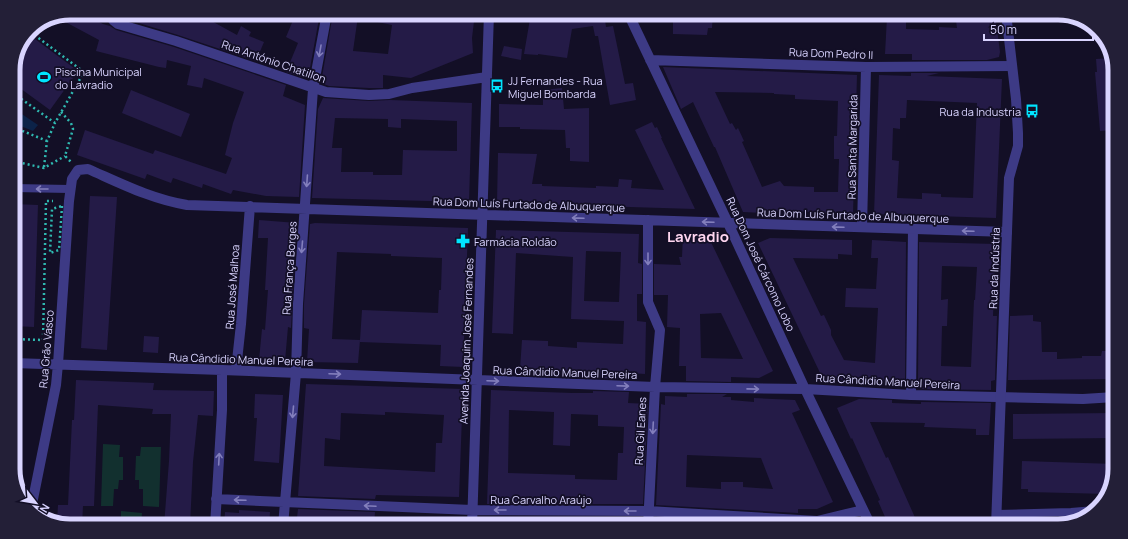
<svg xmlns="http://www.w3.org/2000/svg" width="1128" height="539" font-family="Manrope,sans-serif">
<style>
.green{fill:#12302f}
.water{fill:#0c2248}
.building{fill:#241b47;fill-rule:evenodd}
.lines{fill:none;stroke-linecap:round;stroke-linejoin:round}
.path{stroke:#2fb8b0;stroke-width:2.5;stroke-dasharray:2 3;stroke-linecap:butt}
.service{stroke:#3d3a85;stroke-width:8}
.pedestrian{stroke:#3d3a85;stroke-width:10}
.minor{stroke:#3d3a85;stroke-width:10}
.tertiary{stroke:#3d3a85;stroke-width:10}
.oneway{stroke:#837fbc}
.labels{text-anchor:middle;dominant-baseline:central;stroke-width:3.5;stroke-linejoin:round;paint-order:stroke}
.street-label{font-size:11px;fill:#d9d4ff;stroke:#130f26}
.poi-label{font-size:11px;fill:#d9d4ff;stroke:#130f26;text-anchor:start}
.district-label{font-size:15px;font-weight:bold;fill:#ffd6f0;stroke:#130f26}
.rim{fill:none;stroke:#d9d4ff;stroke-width:5}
</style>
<rect width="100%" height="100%" fill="#130f26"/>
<path class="green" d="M103 444 120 445 119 457H123V480H119L118 489H114L113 506H101Z
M141 447H161L159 507 143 506V489H139V480H135L136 456H140Z
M121 511 142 513 141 526H117L121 517Z"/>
<path class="water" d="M13 108 38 125 33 131 13 123Z"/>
<path class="building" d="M70 13H82L103 24 110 26 116 30 174 47 286 85 283 96 305 105 299 197 266 196 233 190 231 194 203 184 202 188 173 178 171 183 147 174 145 179 77 155 85 130 153 154 155 150 226 174 232 158 225 155 233 123 244 92 204 78 202 88 187 85 191 66 167 60 166 68 159 67 96 51 99 40 58 18Z
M131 13H185L195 16 197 13 237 35 241 26 251 32 249 36 264 42 256 61 178 35 129 20Z
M296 13H320L308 79 286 72 298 43 286 37Z
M333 13H475L472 38 473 53 411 78 383 75V88H369L329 86 321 83ZM358 16V18L392 25 388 54 353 51Z
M531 13H604L606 27 613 26 625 84 633 83 636 100 610 105 598 36H595L593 26 572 29 567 58 538 54V55L524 54Z
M673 13H713L712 28H708L707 35 673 34Z
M955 13H995L1000 52 999 57 987 60H912V54H885L887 17 906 18V29L939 30V27L957 28Z
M31 36 78 71 50 110 13 83V66L20 51Z
M504 46 522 49 521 60 501 56Z
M1112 58 1115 66V130L1100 131 1095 72H1097L1096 59Z
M663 67 857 75 853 214 816 213V212L767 211V213L743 212 715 147H714L693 102 681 109ZM715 92 774 93V94L795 95V99L838 101 837 136H834V159H839L838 192H814V187L784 186 780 181 762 187 742 142 744 141 738 128 736 130 732 123 730 124Z
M911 73H939L927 76 1002 79 996 218 874 214 879 75 911 76ZM907 100 977 103 973 198 941 197V194L922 193V199L897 198 899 161 892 160 893 128 900 129V118H906Z
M562 88 564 109 589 108V162L570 161V148H566L565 130 520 129V127H499V104L543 105V90Z
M131 90 190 114 181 137 122 113Z
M323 98 369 101 390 100 472 103 469 202 312 198 318 109ZM335 118 388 119V127L401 128V119L457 121V151L403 150 402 175H373V172H341L342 148H332Z
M652 122 655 128 657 127 662 138H661L695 209 497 203 498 153 537 154 532 184H542V186L596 188V186L618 187 619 179 632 180 631 188 664 190 635 130Z
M90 196 117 197 107 350 81 348Z
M13 204 38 205 34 327 13 326Z
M259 220 297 223 291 328 288 327 285 361 259 360 262 329 265 330 268 290H265L268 238H258Z
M315 223 468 228 463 367 440 366 441 345 360 342V340L358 363 307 362 309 329 304 328V304L310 224ZM337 252 391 254V256L442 258 441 290H439L438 313 362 310 360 340 332 339Z
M496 230 639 234 638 263 642 264V294H637V321L646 322 645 374 630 373 629 379 594 378V372L520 369 522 340 548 341V346L577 348V342L623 344 624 321 571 319 573 257 516 253 513 334 492 333ZM586 251 621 252 619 302 584 301Z
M683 235 708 236 773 371 759 378 731 377V382L686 381V366H679L680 328 667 327 668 295H654V264L681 265 679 257H682ZM721 313 723 317 743 359 701 358 700 314Z
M770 238 852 240V255L838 254V259L793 258 821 316 824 315 831 330V335L844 360 875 363 878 308 845 307 846 288 876 289 878 258H871L872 240 906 242 905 382 823 379 758 243Z
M919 242 996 244 993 316H997L995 380 991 381V390L921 389V382H918ZM942 266 977 267 975 300H974L971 367 941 366 942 326H947L948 299 941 300Z
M1033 315V321L1041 322 1042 352H1057V359L1082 358V356H1101L1102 351H1115V379L1008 380 1010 316Z
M144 336 159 337 158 353 143 352Z
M76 380 154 383 153 390 214 391 213 416 198 415 193 462 190 526H164L169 461 171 414H152L153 409 98 405 94 506H83L82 526H70L57 523 58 505H68L72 420H74Z
M306 384 463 389 459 497 376 495 375 499 298 496ZM385 412 444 415 442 443H436L435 472 324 466 325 438 340 440 341 413 385 415Z
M491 390 572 393H593V391L629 392 628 403 648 404 643 504H487ZM509 410 554 412 553 445 570 446 571 414 598 415V426L624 427 623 453H618L617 480 575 479V475L508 473Z
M255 394 283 395 279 463 254 461 257 418H254Z
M687 394H727L722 397H731V400L754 402V398L795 400 800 410 792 413 833 502 817 509H798V513L656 505 661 404 665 405V396L687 397ZM687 455 761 458 773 489 743 487V482H721V489L686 487Z
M859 399 892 400V403L921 404V402L991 403 989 435H976V429L924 427 925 423 870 422 886 458 888 457 917 522 908 526H889L878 501 880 500 852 438 851 439 837 408Z
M1115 413V438L1013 439V414Z
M1022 461 1115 464V469L1109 494 1028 492V489H1021Z
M298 509 375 512 374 526H296Z
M239 510 270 512 269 526H224L225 512 239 513Z
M486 517H642V526H486Z
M655 518 791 526H655Z"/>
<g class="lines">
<path class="path" d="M27 35 30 31
M13 93 55 123 84 72 29 31
M61 112 71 123 73 129 65 156 71 162
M13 127 47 141
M13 161 44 168 65 156
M44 167 47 141 55 123
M62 206 59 250 50 253 52 209Z
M13 339 43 340 46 201H53"/>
<path class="service" d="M13 188 70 189
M997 514 1071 512 1095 510"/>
<path class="pedestrian" d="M911 395 913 229"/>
<path class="minor" d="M112 13 113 20 118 24 176 41 326 92 369 95 389 94 412 88 487 77
M628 13 728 223 805 389 871 526
M650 60 866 67 1012 66
M862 227 866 67
M13 363 222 370 655 387 805 389 911 395 1083 399 1115 397
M236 370 241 324 250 206
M216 499 472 510 648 511 817 521 863 510
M31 509 56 385 58 364 69 201 72 179 78 170 88 169C120 183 151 199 187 205L1007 232
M215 526 222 410V370
M283 526 296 373 298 304 313 89 327 13
M472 526 489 13
M648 526 655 387 660 330 648 302V220"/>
<path class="tertiary" d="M996 526 1009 178 1018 146V133L1016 99 1006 13"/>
</g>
<defs><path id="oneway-shaft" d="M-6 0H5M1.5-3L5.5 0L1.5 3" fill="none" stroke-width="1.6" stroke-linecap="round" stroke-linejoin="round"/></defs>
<g class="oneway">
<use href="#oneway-shaft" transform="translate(320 51) rotate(100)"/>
<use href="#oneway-shaft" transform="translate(307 181) rotate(94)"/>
<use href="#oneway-shaft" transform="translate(42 189) rotate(-180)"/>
<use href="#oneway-shaft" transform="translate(578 218) rotate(-178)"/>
<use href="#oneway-shaft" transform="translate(708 222) rotate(-178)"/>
<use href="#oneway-shaft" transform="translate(838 227) rotate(-178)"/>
<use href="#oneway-shaft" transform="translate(968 231) rotate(-178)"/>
<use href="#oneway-shaft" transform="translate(302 247) rotate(95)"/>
<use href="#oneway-shaft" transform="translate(648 259) rotate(90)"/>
<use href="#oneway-shaft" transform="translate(335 374) rotate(2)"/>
<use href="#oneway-shaft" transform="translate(493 381) rotate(2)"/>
<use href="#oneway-shaft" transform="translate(623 386) rotate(2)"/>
<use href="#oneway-shaft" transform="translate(753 389) rotate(1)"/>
<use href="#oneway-shaft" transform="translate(293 412) rotate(95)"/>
<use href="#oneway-shaft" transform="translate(653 428) rotate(93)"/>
<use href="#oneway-shaft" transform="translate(219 459) rotate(-87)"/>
<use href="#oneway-shaft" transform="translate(240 500) rotate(-178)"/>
<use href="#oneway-shaft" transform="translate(370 506) rotate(-177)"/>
<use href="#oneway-shaft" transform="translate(500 510) rotate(-180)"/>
<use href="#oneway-shaft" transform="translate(630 511) rotate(-180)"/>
</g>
<defs>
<g id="stadium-bare" transform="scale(1.08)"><path d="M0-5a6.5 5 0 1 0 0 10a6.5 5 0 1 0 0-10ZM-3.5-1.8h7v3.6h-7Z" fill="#00e5ff" stroke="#130f26" stroke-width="2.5" paint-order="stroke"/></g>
<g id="bus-bare" transform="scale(1.08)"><path d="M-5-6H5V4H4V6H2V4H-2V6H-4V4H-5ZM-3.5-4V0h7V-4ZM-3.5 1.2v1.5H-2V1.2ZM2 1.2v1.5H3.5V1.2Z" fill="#00e5ff" stroke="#130f26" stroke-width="2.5" paint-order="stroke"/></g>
<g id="pharmacy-bare" transform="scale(1.08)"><path d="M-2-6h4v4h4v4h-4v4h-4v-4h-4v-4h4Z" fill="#00e5ff" stroke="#130f26" stroke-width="2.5" paint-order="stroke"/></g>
</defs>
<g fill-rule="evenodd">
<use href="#stadium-bare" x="44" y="77"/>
<use href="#bus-bare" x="497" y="86"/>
<use href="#bus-bare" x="1032" y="111"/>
<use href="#pharmacy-bare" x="463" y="241"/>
</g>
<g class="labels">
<g class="street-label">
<text transform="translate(831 53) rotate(2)">Rua Dom Pedro II</text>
<text transform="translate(274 61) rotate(19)">Rua António Chatillon</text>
<text transform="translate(852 147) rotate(-89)">Rua Santa Margarida</text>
<text transform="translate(529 204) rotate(2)">Rua Dom Luís Furtado de Albuquerque</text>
<text transform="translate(853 215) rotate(2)">Rua Dom Luís Furtado de Albuquerque</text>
<text transform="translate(761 264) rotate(65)">Rua Dom José Cárcomo Lobo</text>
<text transform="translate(289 268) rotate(-86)">Rua França Borges</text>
<text transform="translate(994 268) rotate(-88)">Rua da Indústria</text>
<text transform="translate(232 287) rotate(-86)">Rua José Malhoa</text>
<text transform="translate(466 341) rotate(-88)">Avenida Joaquim José Fernandes</text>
<text transform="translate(46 349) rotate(-85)">Rua Grão Vasco</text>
<text transform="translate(241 359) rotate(2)">Rua Cândidio Manuel Pereira</text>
<text transform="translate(565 372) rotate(2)">Rua Cândidio Manuel Pereira</text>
<text transform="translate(888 381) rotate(3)">Rua Cândidio Manuel Pereira</text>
<text transform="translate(640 431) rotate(-87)">Rua Gil Eanes</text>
<text x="541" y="499">Rua Carvalho Araújo</text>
</g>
<g class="poi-label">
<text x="55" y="71">Piscina Municipal<tspan x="55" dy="13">do Lavradio</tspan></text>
<text x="508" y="80">JJ Fernandes - Rua<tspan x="508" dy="13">Miguel Bombarda</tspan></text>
<text x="1021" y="111" text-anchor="end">Rua da Industria</text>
<text x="474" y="241">Farmácia Roldão</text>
</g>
<g class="district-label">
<text x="698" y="236">Lavradio</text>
</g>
</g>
<path d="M0 0H1128V539H0ZM70 20H1058A50 50 0 0 1 1108 70V469A50 50 0 0 1 1058 519H70A50 50 0 0 1 20 469V70A50 50 0 0 1 70 20Z" fill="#231f37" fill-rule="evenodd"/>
<path class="rim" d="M70 20H1058A50 50 0 0 1 1108 70V469A50 50 0 0 1 1058 519H70A50 50 0 0 1 20 469V70A50 50 0 0 1 70 20Z"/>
<g transform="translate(36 503) rotate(121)" stroke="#130f26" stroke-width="3" paint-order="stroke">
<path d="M0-3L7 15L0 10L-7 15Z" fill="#d9d4ff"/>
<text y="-6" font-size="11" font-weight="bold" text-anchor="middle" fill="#d9d4ff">N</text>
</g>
<path d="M984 34v6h109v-6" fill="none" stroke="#d9d4ff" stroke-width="2"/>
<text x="990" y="34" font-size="12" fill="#d9d4ff" stroke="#130f26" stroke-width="3" paint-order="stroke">50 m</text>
</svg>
